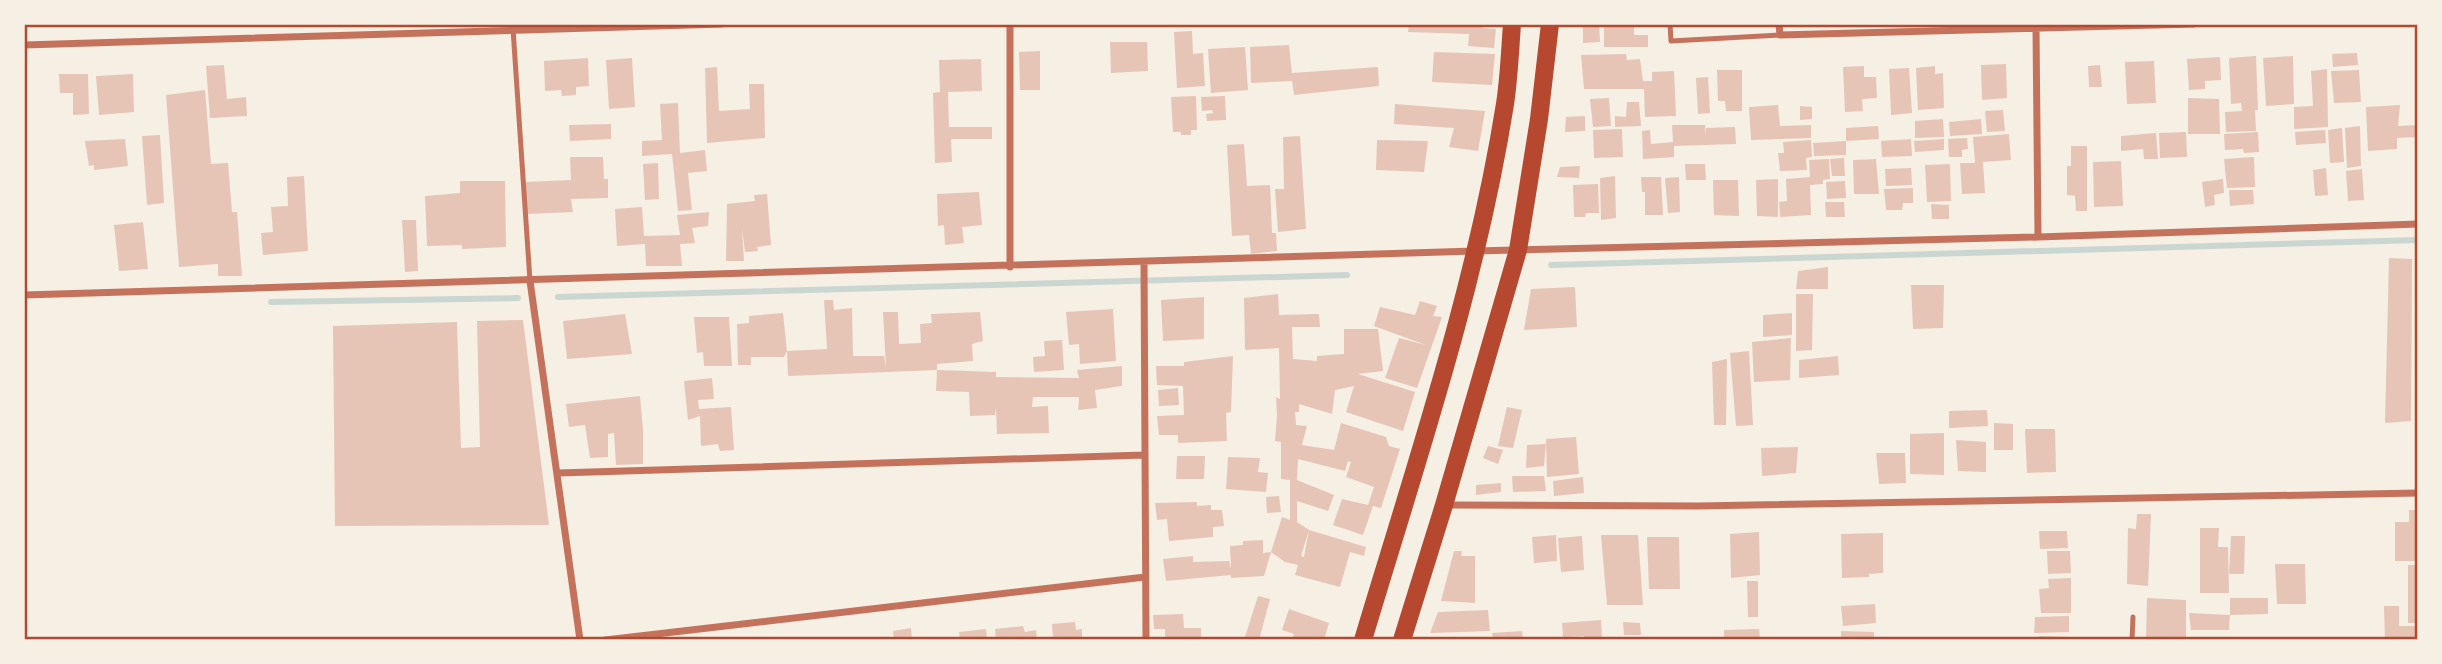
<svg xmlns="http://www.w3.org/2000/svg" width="2442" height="664" font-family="'Varela Round',sans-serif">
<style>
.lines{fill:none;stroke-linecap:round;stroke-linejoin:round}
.stream{stroke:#c9d6d2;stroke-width:6}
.building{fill:#e6c5b7}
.service{stroke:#c5725c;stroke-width:5}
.minor{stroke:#c5725c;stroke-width:7}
.primary{stroke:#b5482f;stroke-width:18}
.neatline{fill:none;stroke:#b5482f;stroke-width:2.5}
</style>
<rect width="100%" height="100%" fill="#f6efe4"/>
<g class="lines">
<path class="stream" d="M1551 265 2418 240
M558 297 1347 275
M271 302 518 298"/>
</g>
<path class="building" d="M1409 24H1483V28L1496 29 1494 48 1468 46 1469 34 1408 32Z
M1583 24H1599L1600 42 1583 43Z
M1604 24H1634V35H1648V47H1604Z
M1192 31 1193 54 1203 53 1205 86 1177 88 1174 32Z
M1110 42H1147L1148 71 1111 73Z
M1289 45 1292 73 1378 67 1379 86 1294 95 1292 81 1251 83 1250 47Z
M1245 47 1248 90 1211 93 1208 49Z
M1040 51V90H1020L1019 52Z
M1434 52 1495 54 1492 85 1432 82Z
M2357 53 2358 65 2333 67 2332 54Z
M1626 54 1627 60 1640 59 1643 81H1652V72L1674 71 1676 116 1645 117 1644 89H1584L1581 55Z
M2256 56 2258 110H2255L2256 131 2226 132 2225 112 2242 111 2241 103 2231 104 2229 58Z
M2293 56 2294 104 2266 106 2263 58Z
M2220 57 2221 80 2205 81V89L2189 90 2187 59Z
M588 58 589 86 576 87V95L562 96 561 90 545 91 544 61Z
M632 58 635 107 609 109 606 60Z
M981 59 982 91 948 92 949 127H992V139H951L952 162 935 163 933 93 940 92 939 60Z
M2154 61 2156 103 2127 104 2125 62Z
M2006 64 2007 98 1982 100 1981 65Z
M224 65 227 99 246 97 247 116 210 118 206 66Z
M2100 65 2102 87H2089L2088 66Z
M1864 66V77H1876L1877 98 1862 99 1863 111 1845 112 1843 67Z
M1935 66V74L1943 73 1944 108 1918 110 1916 68Z
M717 67 719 111 750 109 749 84H764L765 138 707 143 705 68Z
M1909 68 1912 113 1891 115 1889 69Z
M2327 69 2328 127 2294 129V107L2313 106 2311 71Z
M1717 70H1742V111H1726L1725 101H1718Z
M2359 70 2361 102 2334 103 2331 71Z
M59 74H88L89 114 73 115V93H60Z
M133 74 134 112 99 115 96 76Z
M1708 77 1710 113 1698 114 1696 78Z
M205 90 211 164 228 163 232 212H237L242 276H218V264L179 267 166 95Z
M1196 96 1197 130H1191V135H1181V132H1173L1171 97Z
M1225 96 1226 120 1207 121 1206 114 1213 113 1212 110 1202 111 1201 97Z
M1609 98 1611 126 1593 127 1590 99Z
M2188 98 2219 99 2220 134H2188Z
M1627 102H1639L1641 126 1615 127V116L1626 117Z
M678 103 680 153 705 150 707 171 688 173 692 210 678 211 672 154 642 156V141L662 140 660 104Z
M1395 104 1485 111 1478 151 1449 147 1454 128 1394 124Z
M1778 105 1780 126 1811 125V138L1751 140 1749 107Z
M2400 105 2398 126 2418 125V137L2397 138V149L2368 151 2366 107Z
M1800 106 1812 107V119L1800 120Z
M2003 110 2005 131 1987 132 1985 111Z
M1585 116V131L1565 132 1566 117Z
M1943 119 1944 137 1915 138V121Z
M1981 119 1982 134 1950 136 1949 122Z
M611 124V139L570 141 569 125Z
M1672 125H1705L1706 136V128L1735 127 1736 144 1674 146V157L1643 159 1642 131 1650 130 1651 144 1673 142Z
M1878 126 1879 139 1846 141V128Z
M2360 126 2361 166 2347 168 2345 128Z
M2342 128 2344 162 2330 163 2328 130Z
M1622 129 1623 157 1594 158 1593 130Z
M2325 130 2326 143 2296 145 2295 132Z
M2186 132 2187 157 2160 158 2159 133Z
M2258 132 2259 152 2244 153 2243 149 2225 150 2224 134Z
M2156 133 2158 159H2144L2143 149 2121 151V136Z
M2009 134 2011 160 1983 162 1985 193 1962 194 1960 163H1975L1973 137Z
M160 135 164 203 147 205 142 136Z
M1300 136 1306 229 1278 232 1275 189H1284L1283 137Z
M1967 138 1968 149 1962 150V157H1949L1948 139Z
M125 139 128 166 94 170V165L89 166 85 141Z
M1911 139 1912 156 1882 157 1881 141Z
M1944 139V150L1915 152 1914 141Z
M1377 140 1428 141 1424 172 1376 170Z
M1811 140 1812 157 1806 158 1807 170 1780 171 1778 153H1784L1783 142Z
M1846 141V155L1814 156 1813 143Z
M1244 144 1247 186 1270 185 1272 233H1276L1277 251 1251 254 1249 235 1232 236 1227 145Z
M2071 146H2087V211H2076L2075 196 2067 195V166H2071Z
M570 157H603L604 179H608V198L571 199 573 212 527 214 525 182 571 180Z
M2254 157 2255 187 2227 188 2224 159Z
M1844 158 1845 176H1832L1830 159Z
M1829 159 1830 179 1823 180V184L1810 185 1811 215 1780 217 1779 202 1787 201 1786 179 1810 177 1809 160Z
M1876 159 1879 194H1854L1853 160Z
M2121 161 2123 206 2094 207 2093 162Z
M658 163 659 199 645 200 643 164Z
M1685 164H1705L1706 180H1686Z
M1950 164 1951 201 1927 202 1925 165Z
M1580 166 1579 178 1557 177 1560 167Z
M1911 168 1912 185 1886 186 1885 169Z
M2326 168 2328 195 2315 196 2313 170Z
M2362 169 2364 200 2348 201 2346 171Z
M304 176 308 251 263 255 261 233 273 232 271 207 288 206 287 177Z
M1615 176 1616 218 1601 220 1600 178Z
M1641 177H1661L1663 215H1645V192H1642Z
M1679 177 1680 212 1668 213 1665 178Z
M1778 179V217L1757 216 1756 180Z
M2223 179 2224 193 2214 195 2215 205 2205 207 2202 182Z
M1713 180H1738L1739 216 1714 215Z
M460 181H505L506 247 462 249V245L427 246 425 196 460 193Z
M1845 181 1846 198 1827 199 1826 182Z
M1598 184 1599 213H1586L1585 217H1574L1573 185Z
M1913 188V203H1903L1902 210H1886L1884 189Z
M2229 190H2253L2254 204 2230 206Z
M979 192 982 225 962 227 964 243 945 245 944 225 938 226 937 194Z
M767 194 771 245 757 247 758 251 745 252 742 228 744 261H726L727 204 755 201 754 195Z
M1825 202H1844L1845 217H1826Z
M1931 204 1949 205V219H1932Z
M642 207 644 236 680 235 677 215 709 212 708 226 692 228 695 243 680 244 682 266H646L645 244 617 246 615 209Z
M402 220H416L418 271 405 272Z
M143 222 148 269 119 271 114 225Z
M2389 258 2412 259 2411 421 2385 423Z
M1828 267V289H1796L1798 271Z
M1911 285H1944L1943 328 1913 329Z
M1575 287 1577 327 1524 330 1531 289Z
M1278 294 1279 315 1319 314 1320 327H1292L1293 359 1317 361V356L1344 354V329H1378L1383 371 1358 374 1415 392 1403 431 1346 412 1354 386 1335 390 1332 414 1299 404V412H1295L1296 425 1307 426 1302 445 1334 450 1341 423 1386 437 1389 446 1400 449 1381 508 1373 506 1363 535 1333 525 1342 499 1368 505 1374 487 1346 477 1351 462 1348 461 1345 471 1298 459 1297 480 1334 495 1328 511 1297 501V522L1309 530 1301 556 1304 557 1309 530 1366 547 1364 556 1350 552 1340 587 1295 575 1298 565 1285 562 1271 552 1282 517 1290 520V480L1281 479V442L1275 441 1277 415 1276 397 1280 399 1279 348 1245 350 1244 298Z
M1796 294H1813L1812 350 1796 351Z
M1204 297V339L1163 341 1161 300Z
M824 300H833L834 310 852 308 853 356H884L886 368 883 312H898L899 344 921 343 920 324 932 323 931 314 980 312 983 341 972 344 973 361 937 364V370L996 372V377L1079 378 1077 370 1122 366V386L1095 390 1097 408 1078 410 1079 397H1033L1032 407 1048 406 1049 433 997 434 996 407 995 415 970 416 969 392 936 391 937 370 788 376 787 351 827 349Z
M1420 301 1437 306 1433 316 1442 317 1417 388 1385 378 1399 338 1426 345 1374 326 1380 307 1415 315Z
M1113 309 1116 361 1080 364 1079 344 1069 345 1066 312Z
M783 313 787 351 784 357H751V365H738L737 324 749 323V316Z
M1792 313V335L1763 337V315Z
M625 314 632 354 567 359 563 321Z
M694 317H729L732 366H704L703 352 697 353Z
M523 320 549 525 335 526 333 326 457 322 461 448 480 447 477 321Z
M1791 338 1790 380 1754 382 1752 342Z
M1062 340 1064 370 1034 372 1033 357 1045 356 1044 341Z
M1749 351 1753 425 1736 426 1730 353Z
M1233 356 1231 412 1226 413 1227 441 1178 443V435H1159L1157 416 1184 415 1183 386 1157 385 1156 366H1184V362Z
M1838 356 1839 375 1799 378V360Z
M1727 359 1726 425H1714L1712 362Z
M712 378 714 399 698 400 699 409 731 407 734 450 720 451 718 444 701 446 700 416 688 420 684 381Z
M1178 388 1179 405 1159 406 1158 390Z
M640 396 643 430V464L616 465 614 433 608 434V457L590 458 585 425 569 427 566 404Z
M1507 407 1522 410 1513 448 1498 446Z
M1987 410 1988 426 1949 428V411Z
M1994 423 2013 424V450H1994Z
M2025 429H2055L2056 472 2027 473Z
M1944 433V475L1910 474V434Z
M1576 437 1579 474 1547 477 1546 439Z
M1956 440 1986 442V472L1958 471Z
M1546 444 1544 466 1526 468 1527 445Z
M1488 446 1503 450 1498 464 1483 458Z
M1798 447 1796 473 1762 476 1761 448Z
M1876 453H1905L1906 483 1879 484Z
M1177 456H1205L1204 479H1176Z
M1228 457 1260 458 1258 472 1268 473 1266 492 1226 489Z
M1512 476H1544L1546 491 1513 492Z
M1583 477 1584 493 1554 496 1553 481Z
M1501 483V492L1476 495V485Z
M1279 496 1281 512 1267 513 1266 497Z
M1197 502V506L1211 505V510H1222L1224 526 1213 527V537L1169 541 1167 519 1157 520 1155 503Z
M2409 510H2418V561H2395V522H2409Z
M2137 514H2151L2148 586 2127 584 2128 528 2136 529Z
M2200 528H2219L2218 547H2228L2229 593H2200Z
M2039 531H2067L2068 548 2040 549Z
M1759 532 1760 575 1731 578 1730 534Z
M1883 533V573L1869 574V577L1842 578 1841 534Z
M1556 535 1557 561 1534 563 1532 537Z
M1601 535H1638L1643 605H1607Z
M1582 536 1584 570 1561 572 1558 538Z
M2231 536H2245L2244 574H2229Z
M1647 537H1679L1680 589H1649Z
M1263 540V553L1271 552 1264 576 1231 578V575L1166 581 1163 559 1193 556V562L1229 561 1231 569 1230 546 1243 545V541Z
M1454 551H1462L1461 556H1475V603L1441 601Z
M2047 551H2070L2071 573 2048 574Z
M2275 564H2305L2306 604H2277Z
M2408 565H2418V623H2408Z
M2071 578V613H2041L2039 589 2049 588 2048 579Z
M1747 581H1758V617H1748Z
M1258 596 1270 599 1259 640H1244Z
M2147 598 2186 600V640H2146Z
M2230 598H2268V614L2230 615Z
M1875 604 1876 623 1843 626 1841 606Z
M2384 606H2399V626H2418V640H2385Z
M1289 609 1329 623 1324 640H1292L1294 634 1282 630Z
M1488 610 1490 631 1430 633 1438 612Z
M2189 613 2230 615 2229 630H2191Z
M1183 614 1184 628H1201V640H1165V629H1154L1153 615Z
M2069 616V632L2034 633 2035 617Z
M1601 620 1602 640H1584V636L1563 637 1562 623Z
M1075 622 1076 630 1082 629V640H1053L1052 624Z
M1623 622 1640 623 1641 635H1624Z
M1023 626 1025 632 1036 630 1037 640H996L995 629Z
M911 628 912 640H894L893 631Z
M986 629 987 639 960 640 959 632Z
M1759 629 1760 640H1724V630Z
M1522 631 1523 640H1493L1492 633Z
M1841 631 1874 632V640H1841Z
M2039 636 2068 637V640H2039Z"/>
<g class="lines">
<path class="service" d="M1670 24 1671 41 1780 35
M513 29 530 281
M2132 640 2133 617"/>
<path class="minor" d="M1779 24 1780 35 2194 24
M2036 29 2038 237
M24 45 722 24
M1144 263 1146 640
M1010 267V24
M530 281 580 640
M24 295 1475 251 2038 237 2418 224
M558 473 1144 455
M1445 505 1698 506 2418 493
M605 640 1145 577"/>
<path class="primary" d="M1363 640C1416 463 1476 287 1505 104 1509 78 1510 51 1512 24
M1402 640 1444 505 1518 250 1539 119 1550 24"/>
</g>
<rect width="2442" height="664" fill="none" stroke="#f6efe4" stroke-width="52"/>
<rect x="26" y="26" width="2390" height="612" class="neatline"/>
</svg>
